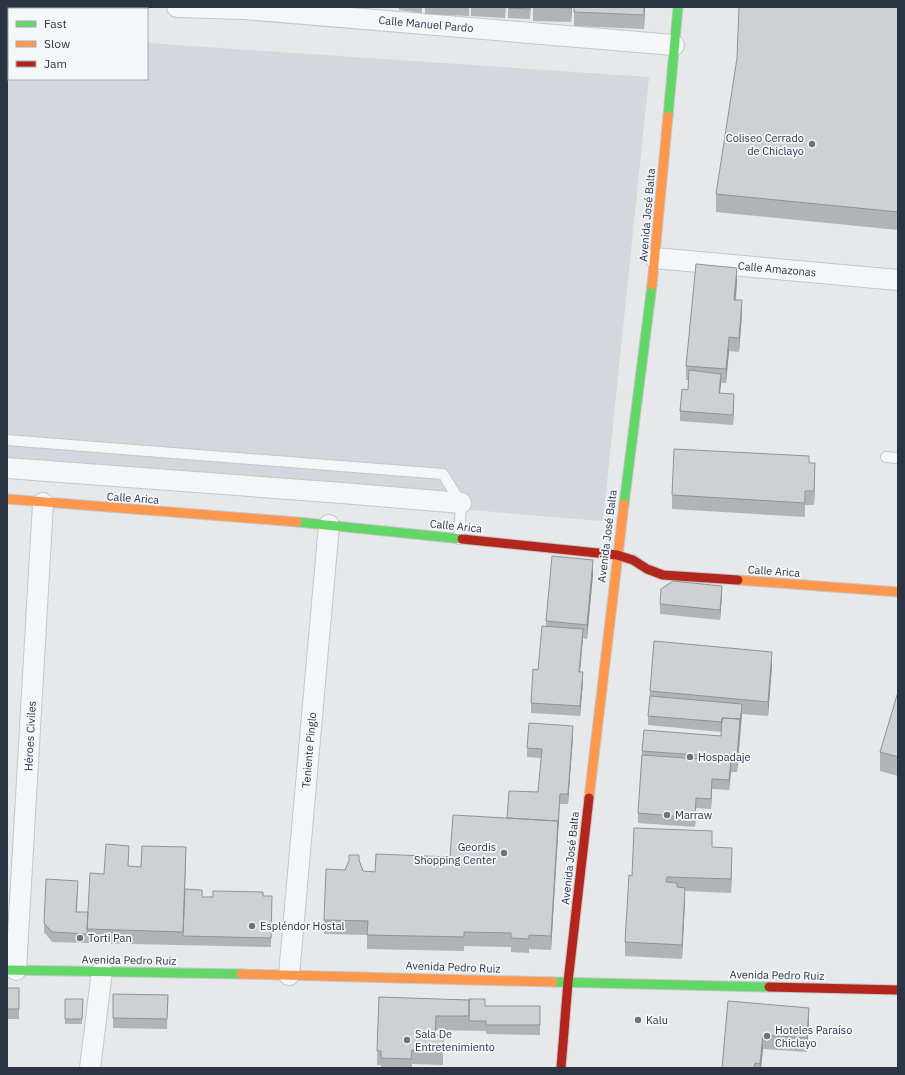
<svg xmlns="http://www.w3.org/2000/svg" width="905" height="1075" font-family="'IBM Plex Sans',sans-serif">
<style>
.built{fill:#d4d7dd}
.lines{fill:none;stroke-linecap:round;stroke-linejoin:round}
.lane-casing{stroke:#c4c6c8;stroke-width:12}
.street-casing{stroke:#c4c6c8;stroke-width:22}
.fast-casing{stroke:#c4c6c8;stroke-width:11}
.slow-casing{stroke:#c4c6c8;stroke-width:11}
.jam-casing{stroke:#c4c6c8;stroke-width:11}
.lane{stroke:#f5f6f7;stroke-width:10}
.street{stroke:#f5f6f7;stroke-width:20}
.fast{stroke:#63d668;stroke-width:9}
.slow{stroke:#ff974d;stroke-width:9}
.jam{stroke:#b3261e;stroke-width:9}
.wall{fill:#b1b3b5}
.shaded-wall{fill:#909294}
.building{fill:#ced0d3;stroke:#909294}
.poi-dot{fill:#6c737f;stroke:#f4f6f9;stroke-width:1.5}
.labels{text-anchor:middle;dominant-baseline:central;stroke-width:3.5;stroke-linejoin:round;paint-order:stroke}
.street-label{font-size:11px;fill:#2b3445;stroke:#f4f6f9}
.poi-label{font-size:11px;fill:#2b3445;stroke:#f4f6f9;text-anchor:start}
</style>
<rect width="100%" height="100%" fill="#e6e8ea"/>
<path class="built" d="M7 34H9V79H147V43L649 77 603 521 7 472Z"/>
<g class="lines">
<g class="lane-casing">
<path id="lane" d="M7 440 443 474 461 503 459 539
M886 457 898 458"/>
</g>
<g class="street-casing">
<path id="street" d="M177 7 244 9 674 45
M655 258 898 280
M7 468 342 493 461 503
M16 970 43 503
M289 975 329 525
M90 1068 102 971"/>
</g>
<g class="fast-casing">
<path id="fast" d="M668 116 678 7
M624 504 652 285
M297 522 462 539
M7 970 241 974
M553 982 769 987"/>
</g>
<g class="slow-casing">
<path id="slow" d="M652 285 668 116
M7 499 297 522
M738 580 898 592
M589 798 624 504
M241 974 553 982"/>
</g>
<g class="jam-casing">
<path id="jam" d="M462 539 617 555 633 560 647 569 663 575 738 580
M769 987 898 990
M561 1068 568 982 589 798"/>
</g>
<use href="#lane" class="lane"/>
<use href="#street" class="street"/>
<use href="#fast" class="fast"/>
<use href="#slow" class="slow"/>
<use href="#jam" class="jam"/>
</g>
<path class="wall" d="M399 7H422V13L399 10Z
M425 7H469V16L425 14Z
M471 7H506L505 18 471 16Z
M508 7H531L530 19 508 18Z
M533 7H572L571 22 533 21Z
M574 7H645L644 29 574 26Z
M898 7V230L716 212V194Z
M737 282 736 300 742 314 739 352 729 351 726 383H721L720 393 734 404 733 425 680 421V411L688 390 689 380H686V366Z
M809 463 815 477 814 505H805V517L672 509V495Z
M593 574 587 639 583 638 580 672 583 682 580 716 531 713V703L538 670 546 626V621Z
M722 595 720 620 660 614V604Z
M772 666 768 716 742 714 737 772H731L729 790 712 789 711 809 696 808 695 827 638 823V813L642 751 721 736V732L648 725V716L650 691Z
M898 692V776L880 771V752Z
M573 736 568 804H560L558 835 551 950 529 949V953L511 952V947L464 946V951L367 949V935L324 934V920L345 870 359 860 363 871 375 872 450 857 507 818 538 792 541 758 527 757V748Z
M712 847 732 862 731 893 685 891 682 959 625 956V942L632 876Z
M186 861 185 889 202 897 272 896 271 947 87 943 52 942 44 932V923L78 890 77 912H88L104 874 129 866 141 867Z
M7 988H19V1019H7Z
M113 994 168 995 167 1029 113 1028Z
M379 997 485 1006H540V1035L486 1034V1031L436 1030V1035L443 1036V1065L412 1064V1068H381V1065H377Z
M65 999H83L82 1024H65Z
M728 1001 809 1022 807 1052 763 1049 761 1068H722Z"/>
<path class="shaded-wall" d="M571 7H572L571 22Z
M644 7H645L644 29Z
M737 268V282L734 314V300Z
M742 300V314L739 352V338Z
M729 337V351L726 383V369Z
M721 374V383L719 402V393Z
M734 394V404L733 425V415Z
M815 463V477L814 505V491Z
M593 560V574L587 639V625Z
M722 586V595L720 620V610Z
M583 629V638L579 682V672Z
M772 652V666L768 716V702Z
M583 672V682L580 716V706Z
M742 704V713L737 772V758Z
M573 726V736L568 804V794Z
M731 761V771L729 790V780Z
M712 779V789L711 809V799Z
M560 794 558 835 551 950V936Z
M696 798V808L695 827V818Z
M732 848V862L731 893V879Z
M685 888V902L682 959V945Z
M809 1008V1022L807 1052V1038Z
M763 1035V1049L761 1068H760Z"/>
<path class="building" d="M508 7H530V9L508 8Z
M544 7H571V8Z
M574 7H644V15L574 12Z
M739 7H898V212L716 194 737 58Z
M696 264 737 268 734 300H742L739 338 729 337 726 369 686 366Z
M689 370 721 374 719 393 734 394 733 415 680 411 682 389 688 390Z
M674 449 809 456V463H815L814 491H805V503L672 495Z
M552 556 593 560 587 625 546 621Z
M673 581 722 586 720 610 660 604 661 589Z
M542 626 583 629 579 672H583L580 706 531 703 533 669 538 670Z
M654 641 772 652 768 702 650 691Z
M898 692V757L880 752Z
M650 696 742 704 740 724V719L722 718V722L648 716Z
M722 718 740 719 737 758 642 751 644 730 721 736Z
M529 723 573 726 568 794H560L558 826V821L507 818 509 791 538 792 542 749 527 748Z
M642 755 731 761 729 780 712 779 711 799 696 798 695 818 638 813Z
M453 815 558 821 551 936 529 935V939L511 938V933L464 932V937L367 935 368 921 324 920 326 869 345 870 349 861V855H359V860L363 871 375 872 376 854 450 857Z
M634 828 712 831V847L732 848 731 879 667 877 666 882 677 883V887L685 888 682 945 625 942 629 875 632 876Z
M106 844 129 846 128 866 141 867 142 846 186 847 183 932 87 929 90 873 104 874Z
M46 879 78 881 76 912H88L87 934 52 932 44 923Z
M185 889 202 890V897H213V891L263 892V896H272L271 938 183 936Z
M7 988H19V1009H7Z
M113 994 168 995 167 1019 113 1018Z
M379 997 469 1000V1016H436L435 1035 443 1036V1051L412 1050 411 1059 381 1058V1051H377Z
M65 999H83L82 1019H65Z
M469 999H485V1006H540V1025H486V1021H469Z
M728 1001 809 1008 807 1038 763 1035 760 1064 755 1063 754 1068H722Z"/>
<g class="poi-dot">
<circle cx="812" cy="144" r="4"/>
<circle cx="690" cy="757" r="4"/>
<circle cx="667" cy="815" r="4"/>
<circle cx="504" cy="853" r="4"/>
<circle cx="252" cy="926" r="4"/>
<circle cx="80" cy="938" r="4"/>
<circle cx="638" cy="1020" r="4"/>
<circle cx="767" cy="1036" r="4"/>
<circle cx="407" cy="1040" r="4"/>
</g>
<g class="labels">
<g class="street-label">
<text transform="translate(426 24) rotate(5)">Calle Manuel Pardo</text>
<text transform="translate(647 215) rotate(-85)">Avenida José Balta</text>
<text transform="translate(777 269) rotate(5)">Calle Amazonas</text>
<text transform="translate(133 498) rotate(4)">Calle Arica</text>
<text transform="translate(456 526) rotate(6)">Calle Arica</text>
<text transform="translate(607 536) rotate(-83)">Avenida José Balta</text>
<text transform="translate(774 571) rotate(4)">Calle Arica</text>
<text transform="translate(30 736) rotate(-87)">Héroes Civiles</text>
<text transform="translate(309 750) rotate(-85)">Teniente Pinglo</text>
<text transform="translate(570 858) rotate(-84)">Avenida José Balta</text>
<text transform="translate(129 960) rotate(1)">Avenida Pedro Ruiz</text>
<text transform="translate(453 967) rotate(2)">Avenida Pedro Ruiz</text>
<text transform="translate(777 975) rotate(1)">Avenida Pedro Ruiz</text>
</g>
<g class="poi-label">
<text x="804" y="138" text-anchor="end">Coliseo Cerrado<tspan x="804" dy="13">de Chiclayo</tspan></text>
<text x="698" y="757">Hospadaje</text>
<text x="675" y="815">Marraw</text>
<text x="496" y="847" text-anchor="end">Geordis<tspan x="496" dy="13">Shopping Center</tspan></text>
<text x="260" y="926">Espléndor Hostal</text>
<text x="88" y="938">Torti Pan</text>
<text x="646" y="1020">Kalu</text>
<text x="775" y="1030">Hoteles Paraíso<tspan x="775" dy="13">Chiclayo</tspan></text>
<text x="415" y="1034">Sala De<tspan x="415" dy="13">Entretenimiento</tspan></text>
</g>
</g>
<rect width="905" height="1075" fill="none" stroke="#2b3445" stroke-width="16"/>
<rect x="8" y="8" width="140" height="72" fill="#f4f6f9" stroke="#a4a8b1"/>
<rect x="16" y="21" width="20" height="6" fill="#63d668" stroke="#a4a8b1"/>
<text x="44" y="28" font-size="12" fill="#2b3445">Fast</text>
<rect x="16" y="41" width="20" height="6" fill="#ff974d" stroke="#a4a8b1"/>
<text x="44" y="48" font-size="12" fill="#2b3445">Slow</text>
<rect x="16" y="61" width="20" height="6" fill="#b3261e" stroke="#a4a8b1"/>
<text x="44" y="68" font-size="12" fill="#2b3445">Jam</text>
</svg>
